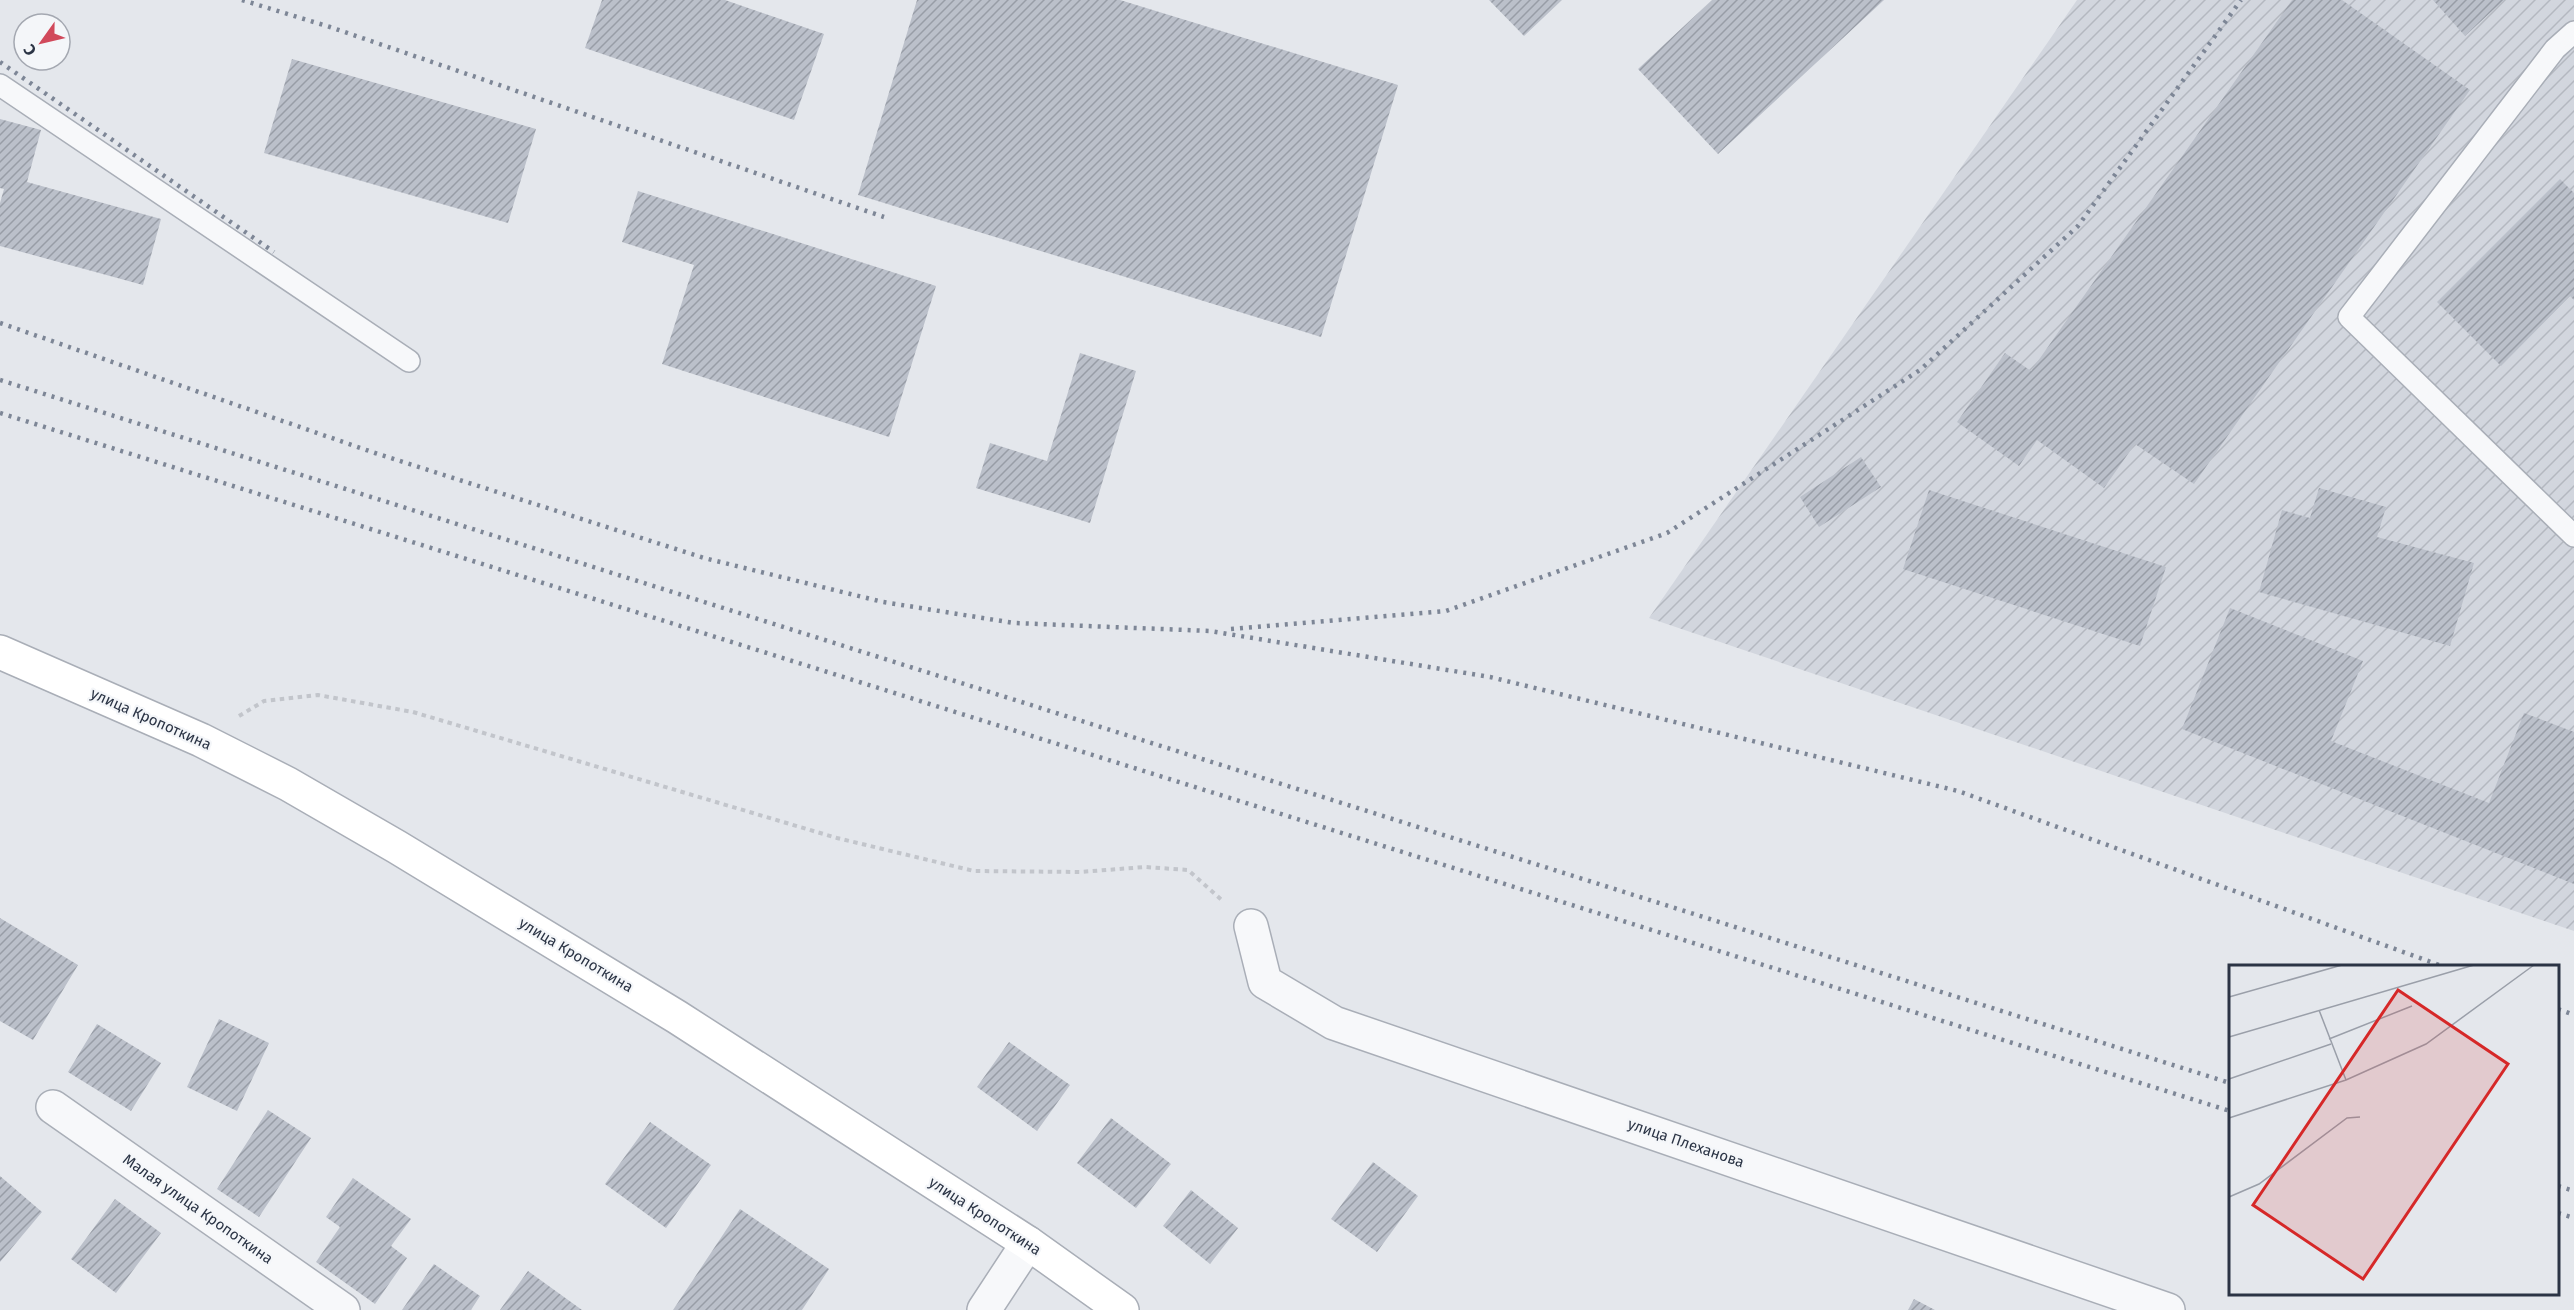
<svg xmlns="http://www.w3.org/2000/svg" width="2574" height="1310" font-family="'Fira Sans',sans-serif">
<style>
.industrial{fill:url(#industrial-furrows)}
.building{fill:url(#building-hatch)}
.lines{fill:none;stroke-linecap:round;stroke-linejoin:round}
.service-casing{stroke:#a9aeb7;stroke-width:24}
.minor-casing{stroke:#a9aeb7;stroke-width:36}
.secondary-casing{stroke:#a9aeb7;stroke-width:36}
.path{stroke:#c2c5cb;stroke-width:4;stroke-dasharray:4.5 4.5;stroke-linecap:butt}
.service{stroke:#f7f8fa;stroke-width:21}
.minor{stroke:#f7f8fa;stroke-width:33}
.secondary{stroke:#fff;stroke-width:33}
.rail{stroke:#7d8696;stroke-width:4.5;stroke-dasharray:3 6;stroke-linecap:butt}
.labels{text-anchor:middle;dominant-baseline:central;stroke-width:4.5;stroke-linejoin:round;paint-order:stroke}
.street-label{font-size:15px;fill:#2b3445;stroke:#f4f6f9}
.inset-road{fill:none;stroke:#9a9fa9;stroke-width:1.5}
.view{fill:#d62828;fill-opacity:0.15;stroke:#d62828;stroke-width:3}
.inset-edge{fill:none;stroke:#2b3445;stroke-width:3}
</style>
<defs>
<pattern id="industrial-furrows" width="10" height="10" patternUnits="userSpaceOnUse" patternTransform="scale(1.5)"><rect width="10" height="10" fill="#d2d6de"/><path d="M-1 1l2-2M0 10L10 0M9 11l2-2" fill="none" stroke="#b4b8c0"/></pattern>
<pattern id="building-hatch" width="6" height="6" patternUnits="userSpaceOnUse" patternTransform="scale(1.5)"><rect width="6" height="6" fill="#bbc0ca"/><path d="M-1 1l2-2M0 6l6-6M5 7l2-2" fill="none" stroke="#989da6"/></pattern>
</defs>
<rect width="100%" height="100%" fill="#e4e7ec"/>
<path class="industrial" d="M2077 0H2574V931L1649 618Z"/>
<path class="building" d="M602 0H725L824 34 794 120 585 48Z
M917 0H1120L1398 85 1321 337 858 195Z
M1489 0H1562L1524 36Z
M1712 0H1884L1718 154 1638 69Z
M2292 0H2342L2470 90 2194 484 2135 444 2104 488 2037 440 2019 466 1957 422 2005 353 2031 371Z
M2433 0H2504L2465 36Z
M292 59 536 129 508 223 264 153Z
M0 119 41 130 27 182 161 219 143 285 0 246V203L4 189 0 188Z
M2560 179 2574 193V300L2570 296 2501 366 2437 302Z
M638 191 936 286 889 437 662 364 694 265 622 242Z
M1080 353 1136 371 1090 523 976 488 990 443 1047 461Z
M1861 457 1881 487 1819 527 1800 497Z
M2319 488 2386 507 2377 537 2474 563 2450 646 2259 592 2282 510 2310 518Z
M1929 490 2166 567 2140 646 1903 569Z
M2230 608 2363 661 2331 741 2489 803 2524 713 2574 732V884L2182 729Z
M0 918 78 965 33 1040 0 1021Z
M219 1019 269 1043 237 1111 187 1087Z
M97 1024 161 1063 131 1111 68 1072Z
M1009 1042 1070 1085 1037 1131 977 1087Z
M268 1110 311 1138 259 1217 217 1189Z
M1111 1118 1171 1164 1136 1208 1077 1163Z
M650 1122 711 1165 666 1228 605 1184Z
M1373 1162 1418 1196 1377 1252 1331 1219Z
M0 1176 42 1212 0 1262Z
M353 1178 411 1219 391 1246 407 1258 375 1304 316 1262 340 1227 326 1217Z
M1191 1190 1238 1228 1210 1264 1163 1226Z
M115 1199 161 1233 116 1293 71 1259Z
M740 1209 829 1269 802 1310H673Z
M434 1264 480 1296 471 1310H402Z
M528 1271 582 1310H500Z
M1914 1299 1935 1310H1908Z"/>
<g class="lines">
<g class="service-casing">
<path id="service" d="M2574 32 2555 49 2349 317 2574 536
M0 85 409 361"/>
</g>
<g class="minor-casing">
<path id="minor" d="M1251 926 1265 982 1334 1023 2168 1310
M53 1107 343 1310
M984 1310 1028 1243"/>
</g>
<g class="secondary-casing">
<path id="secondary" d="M0 652 201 740 288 784 397 847 677 1017 1028 1243 1122 1310"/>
</g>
<path class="path" d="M239 716 264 701 318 695 413 712 837 838 974 871 1080 872 1145 867 1188 870 1224 902"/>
<use href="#service" class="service"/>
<use href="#minor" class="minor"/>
<use href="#secondary" class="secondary"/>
<path class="rail" d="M242 0 330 27 884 217
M0 62 274 252
M0 323 375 453 704 558 883 602 1014 623 1210 631 1490 677 1958 791 2442 966
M0 380 2230 1083
M0 413 2230 1111
M1231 629 1446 611 1667 533 1920 370 2078 226 2241 0
M2558 1009 2574 1015
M2558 1186 2574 1191
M2558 1213 2574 1218"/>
</g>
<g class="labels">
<g class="street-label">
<text transform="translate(151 719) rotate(24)">улица Кропоткина</text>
<text transform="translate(576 955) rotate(31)">улица Кропоткина</text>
<text transform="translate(1686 1143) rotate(19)">улица Плеханова</text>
<text transform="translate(198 1209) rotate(35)">Малая улица Кропоткина</text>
<text transform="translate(985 1216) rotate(33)">улица Кропоткина</text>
</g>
</g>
<g transform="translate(2229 965)">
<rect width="330" height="330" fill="#e4e7ec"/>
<path class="inset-road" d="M0 32 113 0M90 45 117 115M0 72 245 0M100 74 183 41M0 114 102 79M0 153 117 115 197 79 305 0M0 232 30 219 118 153 131 152"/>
<path class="view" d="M169 25 279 99 134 314 24 240Z"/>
<rect width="330" height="330" class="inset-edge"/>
</g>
<g transform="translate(42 42) rotate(236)"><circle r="28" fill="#f4f6f9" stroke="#a4a8b1" stroke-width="1.5"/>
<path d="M0-4.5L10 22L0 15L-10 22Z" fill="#d1495b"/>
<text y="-9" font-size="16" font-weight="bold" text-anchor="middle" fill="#2b3445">С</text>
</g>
</svg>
